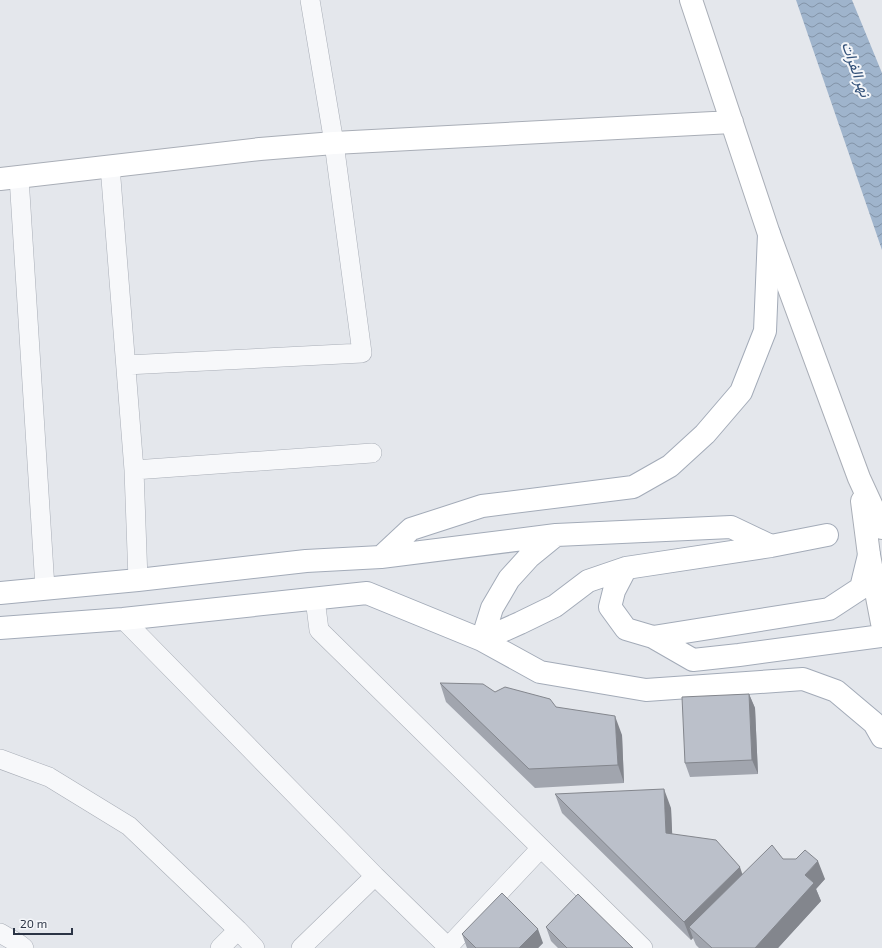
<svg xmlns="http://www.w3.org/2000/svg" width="882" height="948" font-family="'Exo 2',Vazirmatn,sans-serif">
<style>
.water{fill:url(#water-waves)}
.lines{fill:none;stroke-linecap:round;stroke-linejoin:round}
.street-casing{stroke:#a9aeb7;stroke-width:20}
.secondary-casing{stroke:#a9aeb7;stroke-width:24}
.primary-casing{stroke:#a3abb8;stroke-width:24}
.street{stroke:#f7f8fa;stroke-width:19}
.secondary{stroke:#fff;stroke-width:22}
.primary{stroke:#fff;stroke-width:22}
.wall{fill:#a1a5ae}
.shaded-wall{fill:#83868d}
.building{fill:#bbc0ca;stroke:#83868d}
.labels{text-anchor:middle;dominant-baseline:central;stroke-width:4;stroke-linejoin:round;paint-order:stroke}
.water-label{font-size:15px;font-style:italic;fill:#34527a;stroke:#f4f6f9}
</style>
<defs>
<pattern id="water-waves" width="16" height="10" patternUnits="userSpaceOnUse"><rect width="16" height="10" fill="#9fb4cc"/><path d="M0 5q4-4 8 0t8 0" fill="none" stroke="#8293a7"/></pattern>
</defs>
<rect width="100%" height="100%" fill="#e4e7ec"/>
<path class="water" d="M796 0H852L882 73V250Z"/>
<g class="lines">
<g class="street-casing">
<path id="street" d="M110 166 134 470 138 580
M19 177 45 588
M126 365 362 353 334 143 310 0
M134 470 372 453
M315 599 319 630 643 948
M123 619 375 876 449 948
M0 759 49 777 129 826 238 930 255 948
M0 933 19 944 24 948
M448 947 541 848
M220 948 238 930
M301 948 375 876"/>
</g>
<g class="secondary-casing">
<path id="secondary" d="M691 0 769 234 859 478 882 528
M0 179 260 149 334 143 732 122
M862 501 869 555 882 623"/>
</g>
<g class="primary-casing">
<path id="primary" d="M556 535 529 557 509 579 492 608 482 640 540 672 646 690 803 679 836 691 874 723 882 737
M381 557 411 529 482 506 633 487 670 466 705 434 741 392 765 331 769 234
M626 568 614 591 610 607 626 629 653 637 693 660 739 655 882 636
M0 593 138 580 306 561 381 557 556 535 731 527 771 546
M0 628 123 619 367 593 482 640 520 623 555 606 588 581 626 568 771 546 827 535
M653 637 829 609 861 588 869 555"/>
</g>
<use href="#street" class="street"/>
<use href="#secondary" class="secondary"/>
<use href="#primary" class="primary"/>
</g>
<path class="wall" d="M440 683 556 707 622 735 624 783 535 788 446 702Z
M749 694 755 708 758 774 690 777 685 763Z
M555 794 671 808 672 834 742 874 783 859 825 879 816 889 821 901 778 948H699L696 945 693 938 691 940 562 813Z
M546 927 633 948H558L551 941Z
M462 934 543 943 538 948H467Z"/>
<path class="shaded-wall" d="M749 694 755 708 758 774 752 760Z
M615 716 622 735 624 783 618 765Z
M664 789 671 808 673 851 666 833Z
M818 861 825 879 816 889 821 901 778 948H755L805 875Z
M740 867 746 885 689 927 693 938 691 940 684 922Z
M538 929 543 943 538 948H519Z"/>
<path class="building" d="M440 683 483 684 495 692 505 687 550 699 556 707 615 716 618 765 529 769Z
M749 694 752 760 685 763 682 697Z
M664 789 666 833 716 840 740 867 684 922 555 794Z
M772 845 783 859H796L805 850 818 861 805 875 814 883 755 948H712L689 927Z
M502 893 538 929 519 948H476L462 934Z
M578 894 633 948H567L546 927Z"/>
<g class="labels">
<g class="water-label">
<text transform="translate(857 69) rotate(70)">نهر الفرات</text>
</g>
</g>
<path d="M14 928v6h58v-6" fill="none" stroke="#2b3445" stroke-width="2"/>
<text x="20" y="928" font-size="12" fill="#2b3445" stroke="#f4f6f9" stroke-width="3" paint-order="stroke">20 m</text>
</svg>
